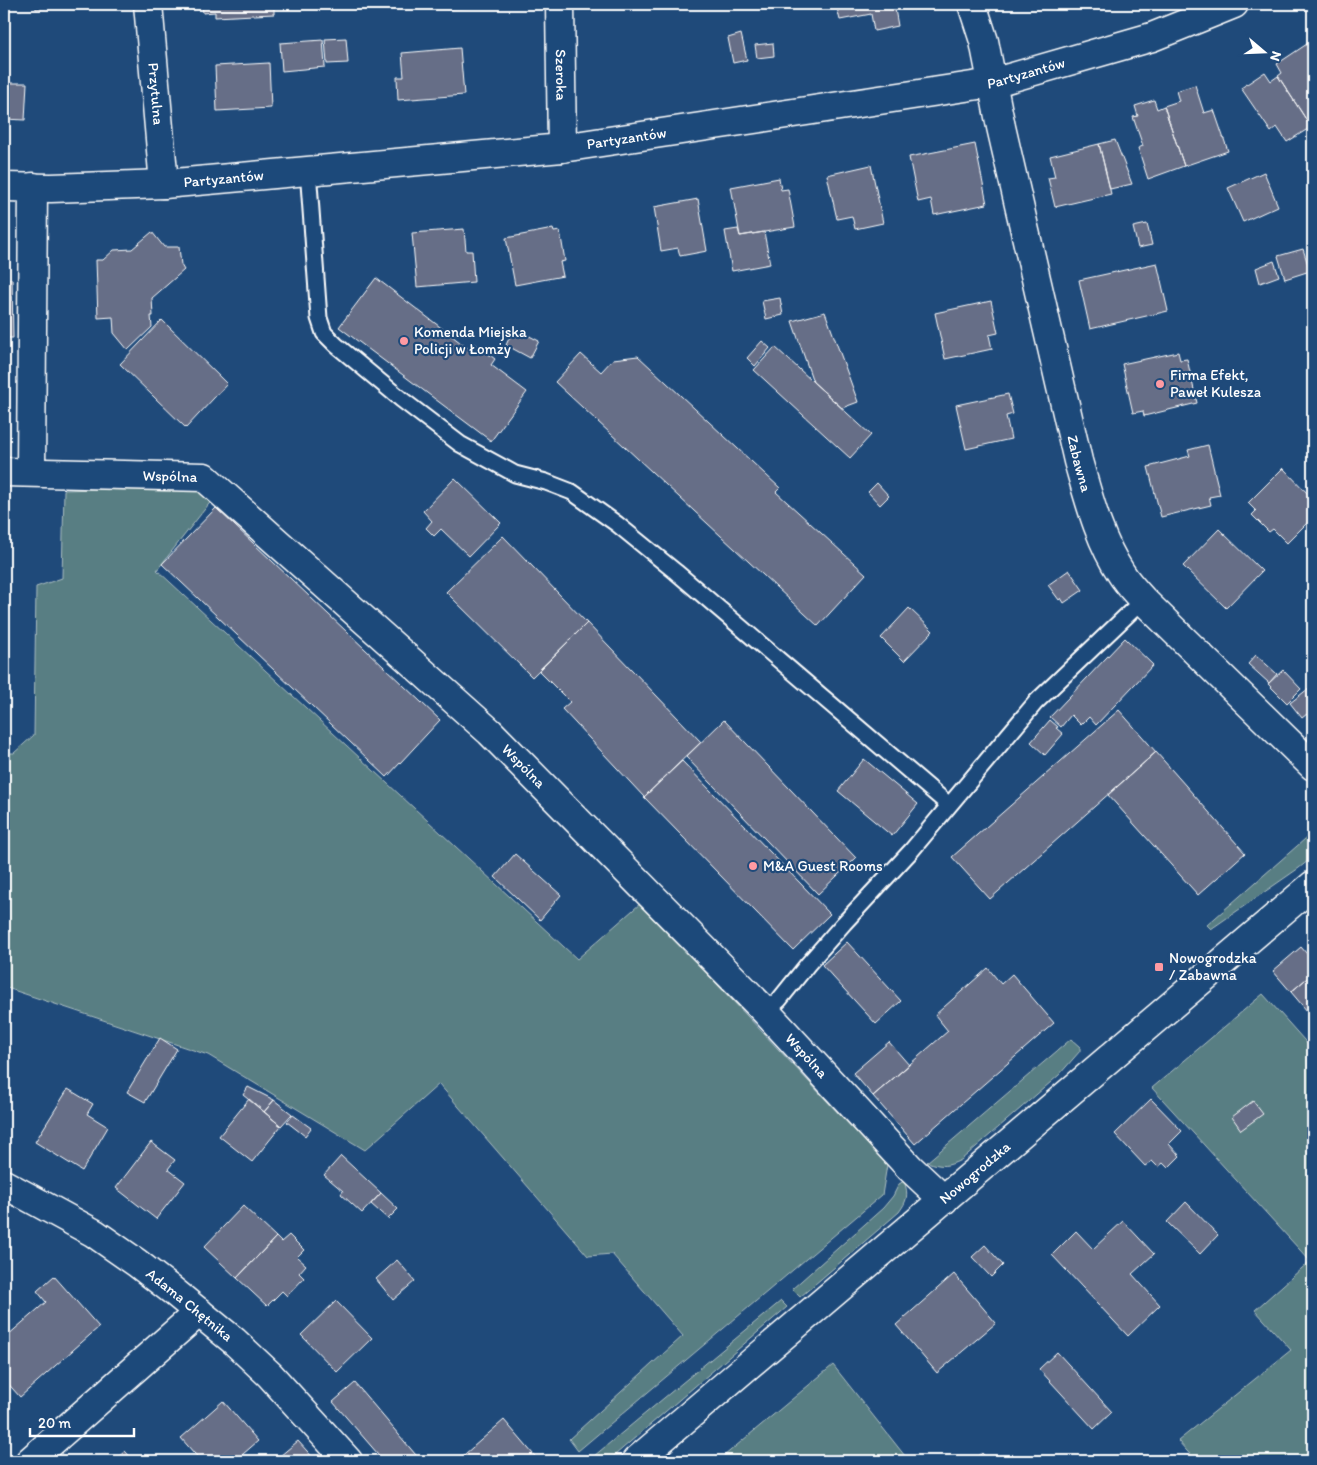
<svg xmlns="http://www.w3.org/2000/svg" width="1317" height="1465" font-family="Itim,sans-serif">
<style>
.green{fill:#587e83;stroke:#acbec1}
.building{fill:#666e87;stroke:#fff}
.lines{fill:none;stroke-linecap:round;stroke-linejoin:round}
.service-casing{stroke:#fff;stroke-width:19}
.minor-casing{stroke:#fff;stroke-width:31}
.tertiary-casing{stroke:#fff;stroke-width:31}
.service{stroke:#1f4a7a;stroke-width:15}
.minor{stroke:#1f4a7a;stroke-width:28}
.tertiary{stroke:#1f4a7a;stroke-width:28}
.poi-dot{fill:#ff9aa2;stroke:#1f4a7a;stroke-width:2}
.labels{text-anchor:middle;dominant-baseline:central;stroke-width:4.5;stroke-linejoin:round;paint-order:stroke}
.street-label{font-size:15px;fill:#fff;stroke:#1f4a7a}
.poi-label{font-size:15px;fill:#fff;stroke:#1f4a7a;text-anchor:start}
</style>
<rect width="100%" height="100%" fill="#1f4a7a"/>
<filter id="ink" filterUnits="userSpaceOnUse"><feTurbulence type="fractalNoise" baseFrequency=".02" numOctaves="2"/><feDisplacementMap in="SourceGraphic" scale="10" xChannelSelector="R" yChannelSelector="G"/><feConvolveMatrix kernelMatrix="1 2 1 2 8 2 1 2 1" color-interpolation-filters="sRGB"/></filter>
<g filter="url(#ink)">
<path class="green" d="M193 486 212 500 157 570 577 959 641 903 887 1165 882 1195 578 1451 569 1439 683 1336 612 1254 588 1256 439 1084 365 1150 208 1055 4 987V753H14L34 735 36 587 62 578 64 490Z
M1313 832V857L1299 868 1211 929 1207 925Z
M1263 994 1313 1050V1461H1196L1178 1441 1291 1350 1255 1310 1310 1261 1152 1088Z
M1071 1039 1080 1047V1051L1059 1075 961 1160C946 1167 943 1167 927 1162Z
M904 1181C909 1195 907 1201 899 1212L800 1297 792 1289 883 1208 893 1196 899 1184Z
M781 1301 787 1307 608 1461H588Z
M833 1365 909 1461H718Z"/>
<path class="building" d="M35 4H78L36 9Z
M202 4H274V14L215 17V12L203 13Z
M446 4H482L483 7 446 9Z
M836 4H910L911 6 895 9 898 26 874 31 871 14 840 20Z
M741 34 747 60 733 63 728 38Z
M346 38 348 63 327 64 325 39Z
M323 40 325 67 282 71 280 43Z
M1313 40V125L1311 127 1278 76 1282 73 1277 64Z
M773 43 774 56 757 58 755 45Z
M460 48 464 95 398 100 397 77H404L402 53Z
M269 63 271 108 217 111 215 66Z
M1265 72 1271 81 1278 76 1311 127 1287 142 1277 127 1271 132 1241 88Z
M4 75V83H27L25 120 4 119Z
M1195 85 1204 113 1214 110 1228 151 1184 166 1164 106 1179 101 1176 91Z
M1154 100 1157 109 1164 106 1184 166 1148 179 1138 148 1143 146 1133 117 1138 116 1135 106Z
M1115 140 1132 184 1110 189 1099 144Z
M975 144 987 204 934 215 931 199 918 202 909 157Z
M1099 144 1111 194 1055 207 1048 178 1055 177 1050 156Z
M871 165 883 223 855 229 852 216 837 219 827 175Z
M1264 172 1278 206 1243 222 1228 188Z
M779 178 781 190 788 189 795 227 740 236 731 187Z
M698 199 707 251 680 256 678 248 661 251 654 207Z
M1147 224 1152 245 1138 248 1133 227Z
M464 229 466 251H472L474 282 417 287 412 233Z
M553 229 554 232 560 231 565 261 560 262 563 276 515 285 506 238Z
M738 229 740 236 764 232 770 264 732 271 725 231Z
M152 232 164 247H179L181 265 184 270 152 298 153 316H151L152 327 128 350 114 333 113 317 98 318 96 260H103L114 250 132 249Z
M1303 249 1310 271 1285 279 1278 256Z
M1274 261 1279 276 1260 283 1256 268Z
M1157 263 1168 311 1090 329 1079 280Z
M376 278 469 349 474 343 495 359 491 365 527 392 491 441 339 327Z
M4 279H12L13 338H4Z
M780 298 783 315 766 319 762 301Z
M991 301 998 333 989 335 992 349 945 359 935 313Z
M825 312 858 402 842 408 813 382 792 321Z
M162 320 227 384 186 428 120 364Z
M514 328 539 341 530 358 506 345Z
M762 341 770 348 755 366 747 358Z
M775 347 871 435 850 458 754 370Z
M1178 352 1180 360 1187 359 1197 403 1144 416 1143 411 1133 413 1122 364Z
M581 354 601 372 613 359 638 356 780 488 776 492 866 574 818 626 555 382Z
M1008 394 1013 414 1006 416 1011 439 966 449 956 405Z
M1208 445 1220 495 1209 497 1211 505 1161 517 1148 467 1190 456 1188 450Z
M1283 468 1313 499V517L1287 543 1273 529 1269 532 1252 515 1256 511 1248 503Z
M455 478 501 523 469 556 441 529 434 536 426 528 432 521 423 511Z
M877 483 889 496 880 505 868 492Z
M216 508 440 720 387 777 162 564Z
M1219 529 1262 571 1226 608 1183 566Z
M503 536 587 623 532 677 446 592Z
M1069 570 1083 590 1064 603 1061 598 1059 600 1048 585Z
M909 608 933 631 904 661 881 638Z
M587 623 701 742 644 797 562 709 570 702 539 671Z
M1125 638 1153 665 1096 725 1089 717 1081 725 1071 715 1061 727 1050 717Z
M1256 655 1277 674 1269 683 1248 664Z
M1283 670 1301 689 1287 703 1268 684Z
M1313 685V723L1307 714 1302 718 1290 703Z
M1119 710 1156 752 990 899 952 857Z
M724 720 856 858 818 894 686 757Z
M1050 720 1058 727 1056 728 1063 734 1045 755 1031 742Z
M1156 752 1245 853 1198 895 1108 795Z
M864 759 918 804 892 836 838 791Z
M682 761 830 914 793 950 644 797Z
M515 854 561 895 540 920 495 877Z
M847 942 901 1001 876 1024 822 965Z
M1301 947 1313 961V973L1291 992 1273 971Z
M988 968 1001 984 1012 974 1054 1023 915 1144 873 1096 948 1031 935 1015Z
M1313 973V1018L1291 992Z
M160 1038 177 1049 145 1102 127 1092Z
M889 1042 909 1065 873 1096 853 1073Z
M248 1087 274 1100 264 1112 243 1095Z
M68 1089 93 1104 87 1114 108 1127 82 1171 35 1142Z
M249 1099 281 1126 252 1162 219 1136Z
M1151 1099 1182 1131 1169 1144 1180 1156 1168 1168 1163 1163 1158 1167 1152 1161 1145 1166 1115 1134Z
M274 1100 292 1114 281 1126 264 1112Z
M1253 1101 1263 1114 1241 1130 1232 1117Z
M293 1115 311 1128 305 1136 287 1122Z
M151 1142 175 1160 168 1169 185 1182 156 1219 116 1188Z
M341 1156 381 1193 362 1213 341 1194 343 1191 324 1175Z
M381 1193 398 1209 388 1219 371 1204Z
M1186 1202 1218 1235 1200 1254 1167 1222Z
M243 1206 276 1237 237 1278 204 1247Z
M1123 1221 1154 1254 1132 1274 1160 1305 1128 1336 1052 1255 1076 1231 1093 1249Z
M289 1235 304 1250 297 1257 306 1265 299 1273 304 1278 287 1296 282 1291 267 1306 237 1278 276 1237 281 1242Z
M985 1245 1003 1265 991 1277 972 1257Z
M397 1260 415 1281 393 1300 376 1279Z
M954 1274 996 1323 937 1373 896 1325Z
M54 1276 99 1327 20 1397 4 1379V1331L7 1336 46 1302 37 1291Z
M336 1301 372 1338 337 1372 301 1335Z
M1057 1352 1112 1412 1094 1429 1039 1369Z
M355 1383 421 1461H384L333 1402Z
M223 1401 258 1441 235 1461H201L181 1438Z
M504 1420 539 1461H457Z
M298 1441 316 1461H274Z
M125 1451 134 1461H114Z
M982 1453 989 1461H973Z"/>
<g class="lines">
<g class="service-casing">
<path id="service" d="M308 170 319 318 324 333 336 345 401 399 460 444 515 474 546 482 572 492 617 524 676 572 949 805
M766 1012 779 1000 808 964 844 923 911 851 1036 702 1143 600"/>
</g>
<g class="minor-casing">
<g id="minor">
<path id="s1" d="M148 4 164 184"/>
<path id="s2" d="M560 4 562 148"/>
<path id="s3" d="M972 4 984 41 1001 127 1078 461C1089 499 1099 540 1121 573 1127 583 1135 591 1143 600L1313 766"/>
<path id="s4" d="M4 187 51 188 164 184 562 148 992 83 1152 37 1234 4"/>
<path id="s5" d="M4 472 204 477 490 732 766 1012 910 1168 944 1200"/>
<path d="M31 472 33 187"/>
<path id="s6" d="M4 1184 94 1233 137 1263 173 1291 234 1341 270 1375 348 1461"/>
<path d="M30 1461 199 1312"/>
</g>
</g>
<g class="tertiary-casing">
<g id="tertiary">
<path id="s7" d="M636 1461 1313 885"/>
</g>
</g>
<use href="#service" class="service"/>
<use href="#minor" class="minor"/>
<use href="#tertiary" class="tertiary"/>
</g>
</g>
<g class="poi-dot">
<circle cx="404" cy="341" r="5"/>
<circle cx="1160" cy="384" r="5"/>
<circle cx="753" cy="866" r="5"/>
<rect x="1154" y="962" width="10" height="10" rx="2.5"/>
</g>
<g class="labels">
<g class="street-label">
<text stroke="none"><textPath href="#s4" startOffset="1030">Partyzantów</textPath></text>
<text stroke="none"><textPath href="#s2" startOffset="71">Szeroka</textPath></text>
<text stroke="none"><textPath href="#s1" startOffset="90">Przytulna</textPath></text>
<text stroke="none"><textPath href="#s4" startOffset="625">Partyzantów</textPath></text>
<text stroke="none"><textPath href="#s4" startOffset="220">Partyzantów</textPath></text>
<text stroke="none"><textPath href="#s3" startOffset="472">Zabawna</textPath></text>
<text stroke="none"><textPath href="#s5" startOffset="166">Wspólna</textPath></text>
<text stroke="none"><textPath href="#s5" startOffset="631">Wspólna</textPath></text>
<text stroke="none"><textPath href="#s5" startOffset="1036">Wspólna</textPath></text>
<text stroke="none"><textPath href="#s7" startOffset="445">Nowogrodzka</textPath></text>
<text stroke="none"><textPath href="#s6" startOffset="222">Adama Chętnika</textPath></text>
</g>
<g class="poi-label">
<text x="414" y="332">Komenda Miejska<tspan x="414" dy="17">Policji w Łomży</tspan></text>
<text x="1170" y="375">Firma Efekt,<tspan x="1170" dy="17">Paweł Kulesza</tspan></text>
<text x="763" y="866">M&amp;A Guest Rooms</text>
<text x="1169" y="958">Nowogrodzka<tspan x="1169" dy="17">/ Zabawna</tspan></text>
</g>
</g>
<rect width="1317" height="1465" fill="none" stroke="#1f4a7a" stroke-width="20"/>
<rect x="10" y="10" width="1297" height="1445" fill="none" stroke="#fff" stroke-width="2" filter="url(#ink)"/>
<g transform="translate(1264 52) rotate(109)" stroke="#1f4a7a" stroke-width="4" paint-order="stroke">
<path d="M0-4L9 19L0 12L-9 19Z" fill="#ffffff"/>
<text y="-8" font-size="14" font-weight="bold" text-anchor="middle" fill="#ffffff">N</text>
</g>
<path d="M30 1428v8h104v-8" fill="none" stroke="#ffffff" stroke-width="2.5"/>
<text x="38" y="1428" font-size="15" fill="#ffffff" stroke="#1f4a7a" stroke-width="4" paint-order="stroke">20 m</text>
</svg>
